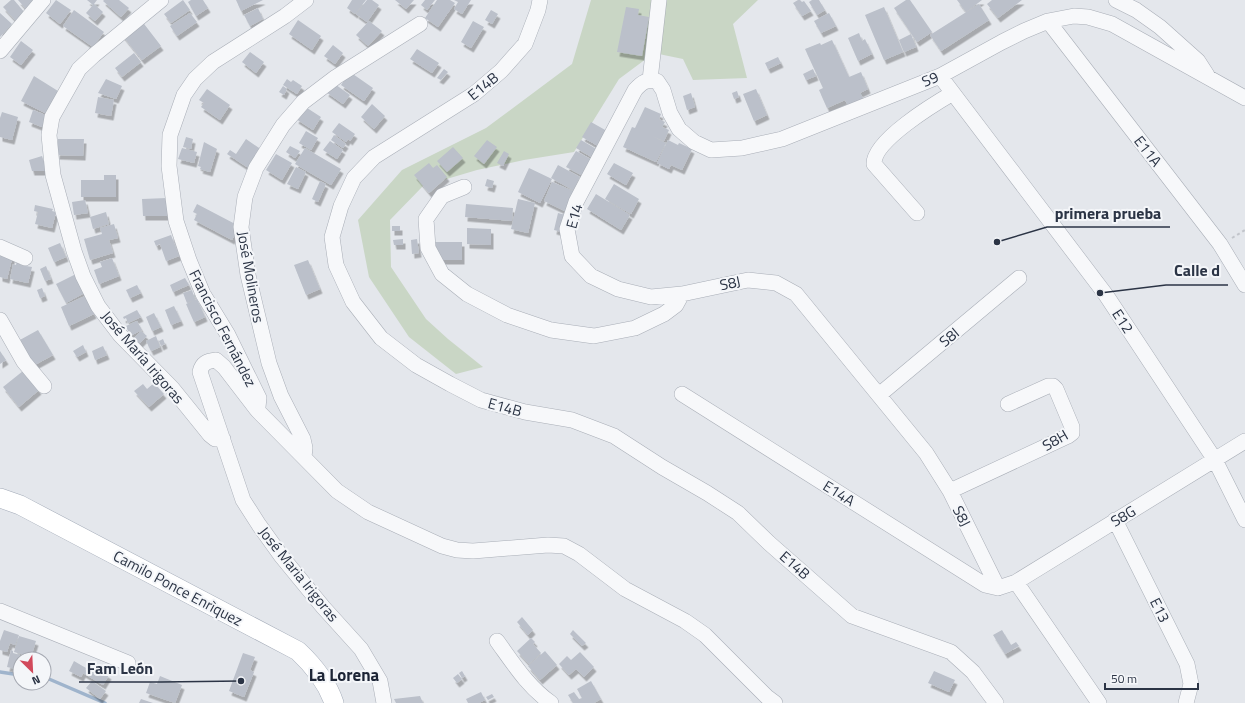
<svg xmlns="http://www.w3.org/2000/svg" width="1245" height="703" font-family="'Titillium Web',sans-serif">
<style>
.green{fill:#c9d6c5}
.lines{fill:none;stroke-linecap:round;stroke-linejoin:round}
.stream{stroke:#9fb4cc;stroke-width:3.5}
.building{fill:#bbc0ca;filter:url(#shadow)}
.minor-casing{stroke:#a9aeb7;stroke-width:16}
.major-casing{stroke:#a3abb8;stroke-width:20}
.path{stroke:#c2c5cb;stroke-width:2;stroke-dasharray:3 3;stroke-linecap:butt}
.minor{stroke:#f7f8fa;stroke-width:15}
.major{stroke:#fff;stroke-width:19}
.labels{text-anchor:middle;dominant-baseline:central;stroke-width:4;stroke-linejoin:round;paint-order:stroke}
.street-label{font-size:15px;fill:#2b3445;stroke:#f4f6f9}
.quarter-label{font-size:17px;font-weight:bold;fill:#1d2536;stroke:#f4f6f9}
.leader{fill:none;stroke:#2b3445;stroke-width:1.5}
.callout-dot{fill:#2b3445;stroke:#f4f6f9;stroke-width:1.5}
.callout-label{font-size:16px;text-anchor:middle;font-weight:bold;fill:#2b3445;stroke:#f4f6f9;stroke-width:4;stroke-linejoin:round;paint-order:stroke}
</style>
<defs>
<filter id="shadow"><feDropShadow dx="2.5" dy="4.5" stdDeviation="0" flood-color="#0004"/></filter>
</defs>
<rect width="100%" height="100%" fill="#e4e7ec"/>
<path class="green" d="M591 0H758L733 24 747 78 693 80 683 59 654 53 619 79 574 152 524 160 477 170 423 186 390 220 391 267 426 319 448 339 483 367 456 374 409 337 369 277 358 220 402 170 486 128 572 64Z"/>
<g class="lines">
<path class="stream" d="M0 672 20 675
M44 679H49L105 703"/>
</g>
<path class="building" d="M11 0H14L25 13 16 21 3 7Z
M18 0H35L26 9Z
M56 0 71 10 60 24 46 13Z
M87 0H97L94 4 103 12 95 21 86 13 93 5Z
M104 0H119L129 8 121 17 103 1Z
M183 0 190 10 171 23 164 14Z
M191 0H203L208 8 196 16 188 2Z
M236 0H263L241 11Z
M352 0H366L355 14 347 8Z
M367 0H372L379 5 367 22 356 14Z
M395 0H414L406 9Z
M425 0H435L427 10 421 5Z
M437 0H450L455 3 438 27 425 18Z
M454 0H471L462 14 454 9 458 2Z
M798 0H800L802 2 804 1 811 11 802 16 793 3Z
M812 0H819L825 10 817 15 809 2Z
M906 0H910L932 32 917 42 894 8Z
M957 0H982L966 12Z
M992 0H1022L998 18 987 4Z
M979 4 989 20 941 51 930 35Z
M626 7 639 9 638 15 649 17 642 56 617 52Z
M884 7 903 52 884 60 865 15Z
M258 8 263 19 250 26 244 15Z
M74 10 104 32 93 47 63 26Z
M491 10 498 14 492 24 485 20Z
M0 13 12 24 0 37Z
M190 13 197 22 177 36 170 26Z
M829 13 836 26 821 33 814 21Z
M141 20 161 46 142 60 122 35Z
M298 20 321 36 312 50 289 34Z
M369 21 382 31 368 46 356 35Z
M473 21 484 27 471 48 461 42Z
M859 33 862 41 865 39 872 54 858 61 848 38Z
M911 34 916 47 904 52 899 40Z
M832 40 849 77 861 72 868 89 860 93 864 100 849 107 845 100 827 108 819 90 823 88 805 49 820 43 821 45Z
M21 41 33 50 21 65 10 57Z
M333 45 343 53 335 64 324 56Z
M417 49 439 63 432 73 410 59Z
M250 52 264 62 256 73 242 62Z
M134 53 141 62 122 77 115 68Z
M778 57 781 63 768 69 765 63Z
M444 69 448 72 441 80 437 78Z
M813 69 816 76 806 80 803 74Z
M350 72 373 88 364 101 341 85Z
M34 76 58 91 47 114 21 101Z
M106 79 122 86 116 99 98 93Z
M287 79 291 82 293 80 302 86 297 94 283 85Z
M332 82 350 95 343 104 326 92Z
M283 86 287 89 284 95 279 92Z
M207 89 230 105 220 120 201 107 204 103 199 100Z
M756 89 767 115 754 121 743 94Z
M737 91 739 97 734 99 732 93Z
M691 93 695 107 687 110 683 96Z
M98 97 114 100 111 116 95 113Z
M372 104 385 116 374 129 361 117Z
M304 106 321 117 313 130 296 119Z
M645 107 661 114 659 119 665 122 662 127 669 130 664 141 652 136 666 143 656 162 623 147 632 127 635 128Z
M33 110 46 115 42 127 29 122Z
M2 112 18 117 12 140 0 137V118Z
M591 122 607 131 598 146 582 137Z
M339 123 355 134 350 141 348 139 346 142 332 132Z
M306 131 318 138 311 150 299 143Z
M334 135 346 144 343 148 331 140Z
M186 137 193 139 191 149 183 147Z
M58 139H84L83 156 57 155Z
M246 139 262 150 250 169 227 154 230 150 236 154Z
M487 140 497 147 484 164 474 156Z
M581 140 598 150 593 158 576 148Z
M668 140 678 145 679 143 692 149 682 170 671 165 669 169 657 163Z
M330 141 343 150 337 159 323 150Z
M204 142 217 149 210 172 200 169 201 167 198 166Z
M290 146 300 151 295 158 286 152Z
M453 147 463 158 447 172 437 161Z
M182 148 197 152 194 163 178 159Z
M305 148 341 169 331 185 295 164Z
M504 151 509 154 503 166 497 163Z
M576 151 596 162 587 178 566 167Z
M276 154 292 163 282 180 266 170Z
M42 156 47 171H32L29 160Z
M429 163 433 168 437 165 447 177 429 193 414 175Z
M614 163 633 173 626 185 607 174Z
M558 165 580 177 573 190 551 178Z
M296 167 306 172 298 189 287 184Z
M529 168 552 179 540 203 518 192Z
M104 175H116V197H81V180H104Z
M487 179 494 181 492 188 485 186Z
M320 181 326 184 318 202 312 199Z
M552 182 578 193 569 213 544 201Z
M614 184 639 199 631 214 605 199Z
M596 194 630 215 621 230 587 209Z
M167 198V216H143L142 199Z
M518 199 535 203 528 233 511 229Z
M85 200 88 213 74 215 72 202Z
M197 204 239 226 232 240 194 220 197 214 193 212Z
M466 204 513 208 512 221 465 217Z
M35 205 53 209 52 211 56 212 52 228 35 224 38 212 34 211Z
M106 212 109 224 93 229 90 217Z
M558 213 566 215 562 232 554 230Z
M114 224 118 238 109 240 113 253 90 260 84 239 102 234 100 228Z
M392 226H400V231H392Z
M467 228 491 229V245L467 244Z
M171 235 179 256 166 261 160 244 156 246 154 241Z
M403 239V245H394L393 240Z
M417 239 419 253 412 254 411 240Z
M435 242H462V260H436Z
M60 243 66 257 54 262 48 248Z
M0 252 13 255 7 279 0 277Z
M112 258 119 276 99 284 94 270 102 267 100 262Z
M17 260 21 261 20 265 32 267 28 283 10 279 13 264 16 265Z
M308 260 320 289 306 295 294 265Z
M46 266 51 279 45 281 40 269Z
M78 273 88 291 66 303 56 284Z
M185 278 189 285 173 292 170 285Z
M137 285 141 293 130 298 126 290Z
M42 288 45 296 40 298 37 290Z
M192 290 195 300 187 303 183 293Z
M85 296 94 314 69 326 61 307Z
M197 299 205 317 194 322 186 304Z
M174 306 181 321 171 325 165 310Z
M137 310 141 317 128 323 126 318 124 319 123 317Z
M154 313 161 327 152 331 146 317Z
M137 321 142 330 130 336 126 326Z
M38 330 53 355 33 366 18 341Z
M141 331 147 336 138 345 133 339Z
M156 336 160 347 151 351 146 341Z
M163 339 165 344 161 346 159 341Z
M83 345 86 352 77 357 73 351Z
M103 346 107 355 95 360 92 351Z
M0 351 6 360 0 364Z
M23 371 39 390 19 407 3 387Z
M154 383 164 394 149 407 134 391 143 384 147 389Z
M522 617 533 630 528 635 517 622Z
M4 630 19 635 15 645 10 643 7 652 0 650V641Z
M573 630 586 643 582 646 570 634Z
M1002 630 1011 645 1016 642 1019 646 1005 654 993 635Z
M19 636 36 641 31 657 14 652Z
M531 638 535 642 533 644 541 653 529 664 517 651Z
M11 650 13 651V653L20 655 16 669 7 667Z
M545 651 557 665 540 680 528 666Z
M580 652 594 667 584 677 576 669 569 675 559 664 567 656 571 660Z
M243 653 255 657 250 670 254 672 244 697 229 691Z
M74 661 86 668 81 677 69 671Z
M90 663 109 675 103 685 83 673Z
M462 671 465 676 462 678 459 673Z
M934 671 955 680 949 692 928 683Z
M458 674 462 679 457 683 453 678Z
M160 676 182 685 175 703 146 693 150 682 157 684Z
M92 681 106 691 100 699 86 688Z
M591 681 601 699 594 703H573L568 695 574 692 579 699 582 698 577 689Z
M481 692 485 700 479 703H468L466 699Z
M492 694 494 697 488 700 486 697Z
M420 696 423 703H396L394 699Z
M141 699 153 703H139Z"/>
<g class="lines">
<g class="minor-casing">
<path id="minor" d="M161 0 94 55 79 69 52 117 49 135 53 175 74 251 83 276 98 306 120 335 172 388 210 435 215 439H223
M540 0 538 10 525 44 501 71 474 94 374 157 354 178 341 206 332 237 336 265 353 302 381 338 416 365 450 384 481 400 525 412 572 420 614 436 662 467 707 493 738 513 769 543 852 616 951 652 973 672 996 703
M1116 0 1136 10 1160 27 1198 61 1207 75
M1048 21 1220 244 1245 285
M0 51 43 0
M940 76 1106 295 1215 460 1245 520
M650 80 659 0
M464 187 442 196 426 219 428 248 442 274 467 294 507 315 551 330 594 336 635 328 664 314 676 305 682 294
M917 213 874 164C873 141 934 104 953 93
M0 247 25 258
M0 320 24 362 44 386
M682 394 985 585 998 588 1016 582 1245 441
M879 395 1019 278
M258 407 259 398 228 335 203 294 189 260 176 221 169 166 170 135 184 95 195 79 213 62 285 16 306 0
M304 457 305 448 303 439 281 396 269 363 248 275 241 227 245 197 256 168 283 125 303 102 336 77 420 24
M950 491 1068 436 1072 433V427L1056 389 1053 386H1048L1008 404
M1115 520 1187 664 1191 684 1186 703
M1016 582 1099 703
M998 588 950 491 926 453 796 294 776 283 748 280 682 294 651 297 618 289 591 276 572 256 567 229 576 202 635 90C642 82 647 79 657 81L663 90 670 113 679 129 694 142 711 150 742 148 782 139 940 76 1002 42 1024 31 1048 21 1074 16 1088 17 1112 24 1245 98
M0 611 128 663
M497 641C513 663 528 687 551 703
M384 703 380 681 361 649 323 607 282 557 259 525 243 500 200 372C202 363 207 361 216 360L224 367 257 410 337 491 368 512 442 546 457 550 473 551 548 545 564 546 579 554 625 589 685 621 705 635 767 697 775 703"/>
</g>
<g class="major-casing">
<path id="major" d="M0 498 20 505 298 651C314 666 327 682 334 703"/>
</g>
<path class="path" d="M1232 238 1245 230"/>
<use href="#minor" class="minor"/>
<use href="#major" class="major"/>
</g>
<g class="labels">
<g class="street-label">
<text transform="translate(930 79) rotate(-23)">S9</text>
<text transform="translate(483 86) rotate(-39)">E14B</text>
<text transform="translate(1148 151) rotate(52)">E11A</text>
<text transform="translate(574 216) rotate(-75)">E14</text>
<text transform="translate(251 277) rotate(80)">José Molineros</text>
<text transform="translate(730 283) rotate(-12)">S8J</text>
<text transform="translate(1123 321) rotate(57)">E12</text>
<text transform="translate(223 328) rotate(63)">Francisco Fernández</text>
<text transform="translate(949 337) rotate(-40)">S8I</text>
<text transform="translate(143 357) rotate(49)">José María Irigoras</text>
<text transform="translate(505 407) rotate(15)">E14B</text>
<text transform="translate(1055 440) rotate(-30)">S8H</text>
<text transform="translate(839 493) rotate(32)">E14A</text>
<text transform="translate(962 516) rotate(63)">S8J</text>
<text transform="translate(1123 516) rotate(-31)">S8G</text>
<text transform="translate(795 565) rotate(41)">E14B</text>
<text transform="translate(299 574) rotate(51)">José Maria Irigoras</text>
<text transform="translate(178 588) rotate(28)">Camilo Ponce Enrìquez</text>
<text transform="translate(1160 610) rotate(63)">E13</text>
</g>
<g class="quarter-label">
<text x="344" y="675">La Lorena</text>
</g>
</g>
<path class="leader" d="M997 242L1047 227H1170M1100 293L1166 285H1228M241 681L161 682H79"/>
<g class="callout-dot">
<circle cx="997" cy="242" r="4"/>
<circle cx="1100" cy="293" r="4"/>
<circle cx="241" cy="681" r="4"/>
</g>
<g class="callout-label">
<text x="1108" y="219">primera prueba</text>
<text x="1197" y="276">Calle d</text>
<text x="120" y="674">Fam León</text>
</g>
<g transform="translate(32 671) rotate(156)"><circle r="19" fill="#f4f6f9" stroke="#a4a8b1"/>
<path d="M0-3L7 15L0 10L-7 15Z" fill="#d1495b"/>
<text y="-6" font-size="11" font-weight="bold" text-anchor="middle" fill="#2b3445">N</text>
</g>
<path d="M1105 683v6h93v-6" fill="none" stroke="#2b3445" stroke-width="2"/>
<text x="1111" y="683" font-size="12" fill="#2b3445" stroke="#f4f6f9" stroke-width="3" paint-order="stroke">50 m</text>
</svg>
